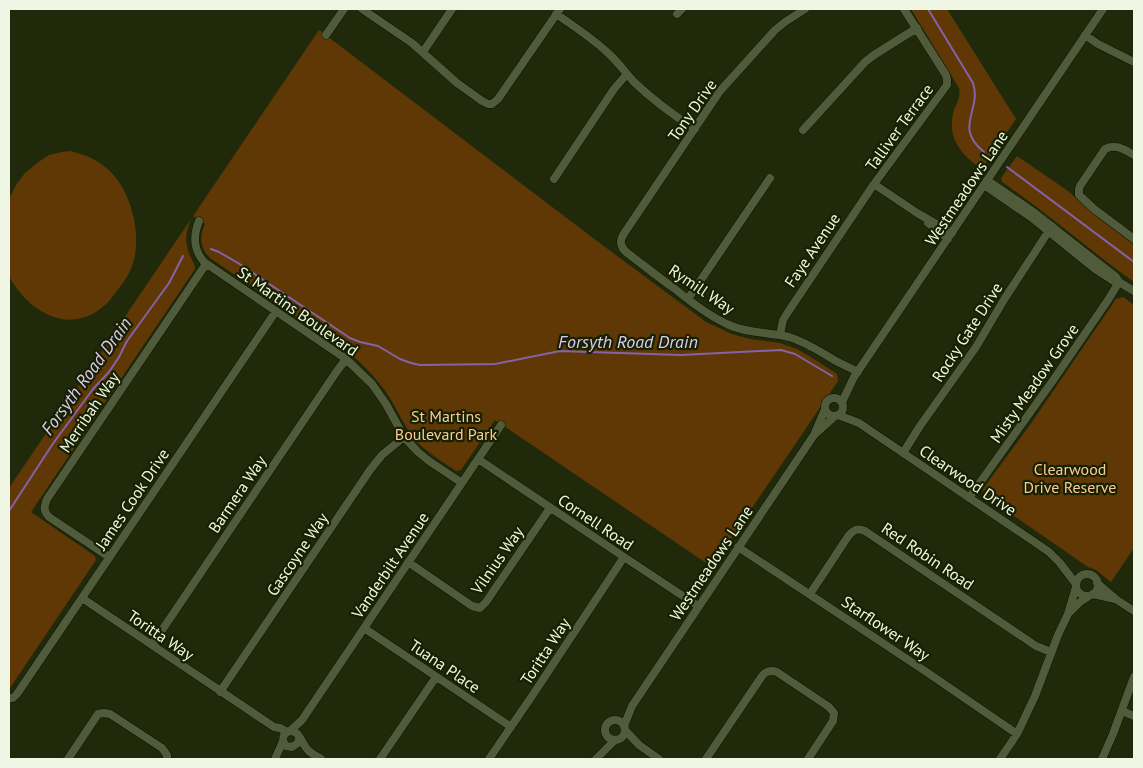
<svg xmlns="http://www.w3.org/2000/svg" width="1143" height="768" font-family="'PT Sans',sans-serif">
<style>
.green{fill:#5f3805}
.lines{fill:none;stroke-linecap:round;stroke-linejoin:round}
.stream{stroke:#8463a9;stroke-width:2}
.minor-casing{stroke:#0a1300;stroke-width:9}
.minor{stroke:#4f5b3a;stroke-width:8}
.labels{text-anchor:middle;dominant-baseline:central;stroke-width:4.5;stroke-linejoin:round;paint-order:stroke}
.street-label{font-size:16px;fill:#eff7e4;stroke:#172102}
.park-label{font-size:16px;fill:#fcca99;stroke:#172102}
.water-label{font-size:18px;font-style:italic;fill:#dccbf2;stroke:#172102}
</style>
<rect width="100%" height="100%" fill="#202a0b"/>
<path class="green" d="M911 9H947L1016 119 982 169C961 155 946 138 954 110 957 102 961 97 959 88Z
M319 30 601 244 706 322 732 334 750 339 780 343 797 349 814 359 837 374 838 381 712 567 495 420 461 470 456 471C443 462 428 453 416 441 404 427 398 410 388 395 376 377 360 361 343 348L210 258C200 248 199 237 205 224L193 216C186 228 184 240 189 253 191 259 195 263 195 269L31 512 95 556 96 560 10 688H9V488Z
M70 151C97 157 116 171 127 197 135 216 139 239 134 260 131 272 123 284 115 293 112 297 109 302 105 305 70 337 28 312 9 276V199L16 185 25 173 37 163 49 155 62 152Z
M1017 156 1068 191 1101 220 1134 245V282C1089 250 1048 213 1002 182L1001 178Z
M1123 297 1134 305V548L1111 582C1103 577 1098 569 1088 567L985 496 983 489 1032 422 1116 299Z"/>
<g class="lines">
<path class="stream" d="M928 9 973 83C982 111 953 127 984 152
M1007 167 1134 262
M211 249 219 252 238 263 350 338 360 342 378 346 400 359 411 363 420 365 495 364 560 351 681 355 781 350 795 354 832 376
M9 511 52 445 93 389 109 372 119 357 127 341 169 283 183 256"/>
<g class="minor-casing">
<path id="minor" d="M362 9 412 43 457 83 482 101 488 104H492L498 99 560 9
M805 9 785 22 775 30 720 91 623 235C619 242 621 247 626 252 642 264 658 277 675 289 692 303 709 316 729 325 749 334 769 332 789 337 806 342 819 351 834 360 842 364 850 368 858 372
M556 14C574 26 592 38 608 53 618 62 625 72 634 82 653 100 673 115 695 129
M677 14 682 9
M326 35 344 9
M1085 35 1098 44 1134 62
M423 52 452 9
M803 130 865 62 874 55 917 28
M1134 155C1125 150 1115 143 1105 149L1080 186 1079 189V195L1094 209 1134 239
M554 179 614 89 627 74
M987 180 1032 211 1116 277 1119 282 1134 291
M874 184 917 213 952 233
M984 185 1032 218 1095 269 1115 282
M199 221C193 236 193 249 204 262L346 359 372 384 386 404 404 437 418 452 429 461 462 483
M928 223 948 239
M688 299 770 178
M780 335 783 320 788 312 874 184 947 85V80L946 75 904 9
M825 407a9 9 0 1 1 18 0a9 9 0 1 1-18 0Z
M842 402 854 377 1103 9
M838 415 859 423 1033 541 1049 552 1060 563 1076 584
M814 435 835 416
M903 453 920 426 976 347 1005 298 1052 226
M478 459 624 557 698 606
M969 498 1054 379 1108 300 1119 282
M738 547 925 671 1017 734
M109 557 49 517C43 510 44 507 47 499L206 264
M408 562 472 606 480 608 486 602 550 508
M1076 585a11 11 0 1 1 22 0a11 11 0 1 1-22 0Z
M1097 583 1117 600 1134 611
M810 594 849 535C855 529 858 528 865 531L1036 646 1051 652
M1093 594 1115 599
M82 598 274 727 280 728 287 732
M1069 613 1080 602 1089 596
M364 628 511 727
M152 645 337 371 346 359
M220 692 370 470 382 455 404 437
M9 698H13L17 694 276 311
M1122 711 1134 716
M605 730a10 10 0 1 1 20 0a10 10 0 1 1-20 0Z
M624 726 632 706 814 435 825 409
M625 730 639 745 659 759
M290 731 302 720 501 425
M299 738 298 743 292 747 286 746 283 741C283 737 284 733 288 731 299 728 302 745 308 750 311 754 317 756 321 759
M68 759 98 714 104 713 110 714 162 748 167 755V759
M275 759 283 741
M380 759 436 677
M489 759 532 696 624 557
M596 759 615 740
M706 759 762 676C766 671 771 670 777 672L829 707 834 713 833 721 808 759
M1000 759 1017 734 1035 696 1058 635 1068 614 1076 587
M1102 759 1113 734 1134 677"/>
</g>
<use href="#minor" class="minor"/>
</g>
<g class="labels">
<g class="street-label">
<text transform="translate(692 110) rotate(-55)">Tony Drive</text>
<text transform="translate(899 127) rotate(-54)">Talliver Terrace</text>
<text transform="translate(966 188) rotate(-56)">Westmeadows Lane</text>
<text transform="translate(812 250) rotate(-56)">Faye Avenue</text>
<text transform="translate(702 289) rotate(34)">Rymill Way</text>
<text transform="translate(298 311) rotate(35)">St Martins Boulevard</text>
<text transform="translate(967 332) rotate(-57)">Rocky Gate Drive</text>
<text transform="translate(1034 383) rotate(-55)">Misty Meadow Grove</text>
<text transform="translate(89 412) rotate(-56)">Merribah Way</text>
<text transform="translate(968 480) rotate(34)">Clearwood Drive</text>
<text transform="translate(237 494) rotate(-56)">Barmera Way</text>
<text transform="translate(132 499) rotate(-56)">James Cook Drive</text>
<text transform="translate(596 522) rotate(34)">Cornell Road</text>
<text transform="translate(297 554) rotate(-56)">Gascoyne Way</text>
<text transform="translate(928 556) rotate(34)">Red Robin Road</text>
<text transform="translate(497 560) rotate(-55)">Vilnius Way</text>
<text transform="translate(711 563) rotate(-56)">Westmeadows Lane</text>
<text transform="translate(390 565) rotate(-56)">Vanderbilt Avenue</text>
<text transform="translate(886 628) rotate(34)">Starflower Way</text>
<text transform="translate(161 635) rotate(34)">Toritta Way</text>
<text transform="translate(545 651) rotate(-57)">Toritta Way</text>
<text transform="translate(445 666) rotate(34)">Tuana Place</text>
</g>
<g class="park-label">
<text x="446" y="416">St Martins<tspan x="446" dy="18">Boulevard Park</tspan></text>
<text x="1070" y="469">Clearwood<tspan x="1070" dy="18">Drive Reserve</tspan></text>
</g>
<g class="water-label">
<text x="628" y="341">Forsyth Road Drain</text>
<text transform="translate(86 376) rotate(-54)">Forsyth Road Drain</text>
</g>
</g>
<rect width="1143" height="768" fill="none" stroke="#eff7e4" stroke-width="20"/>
</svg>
